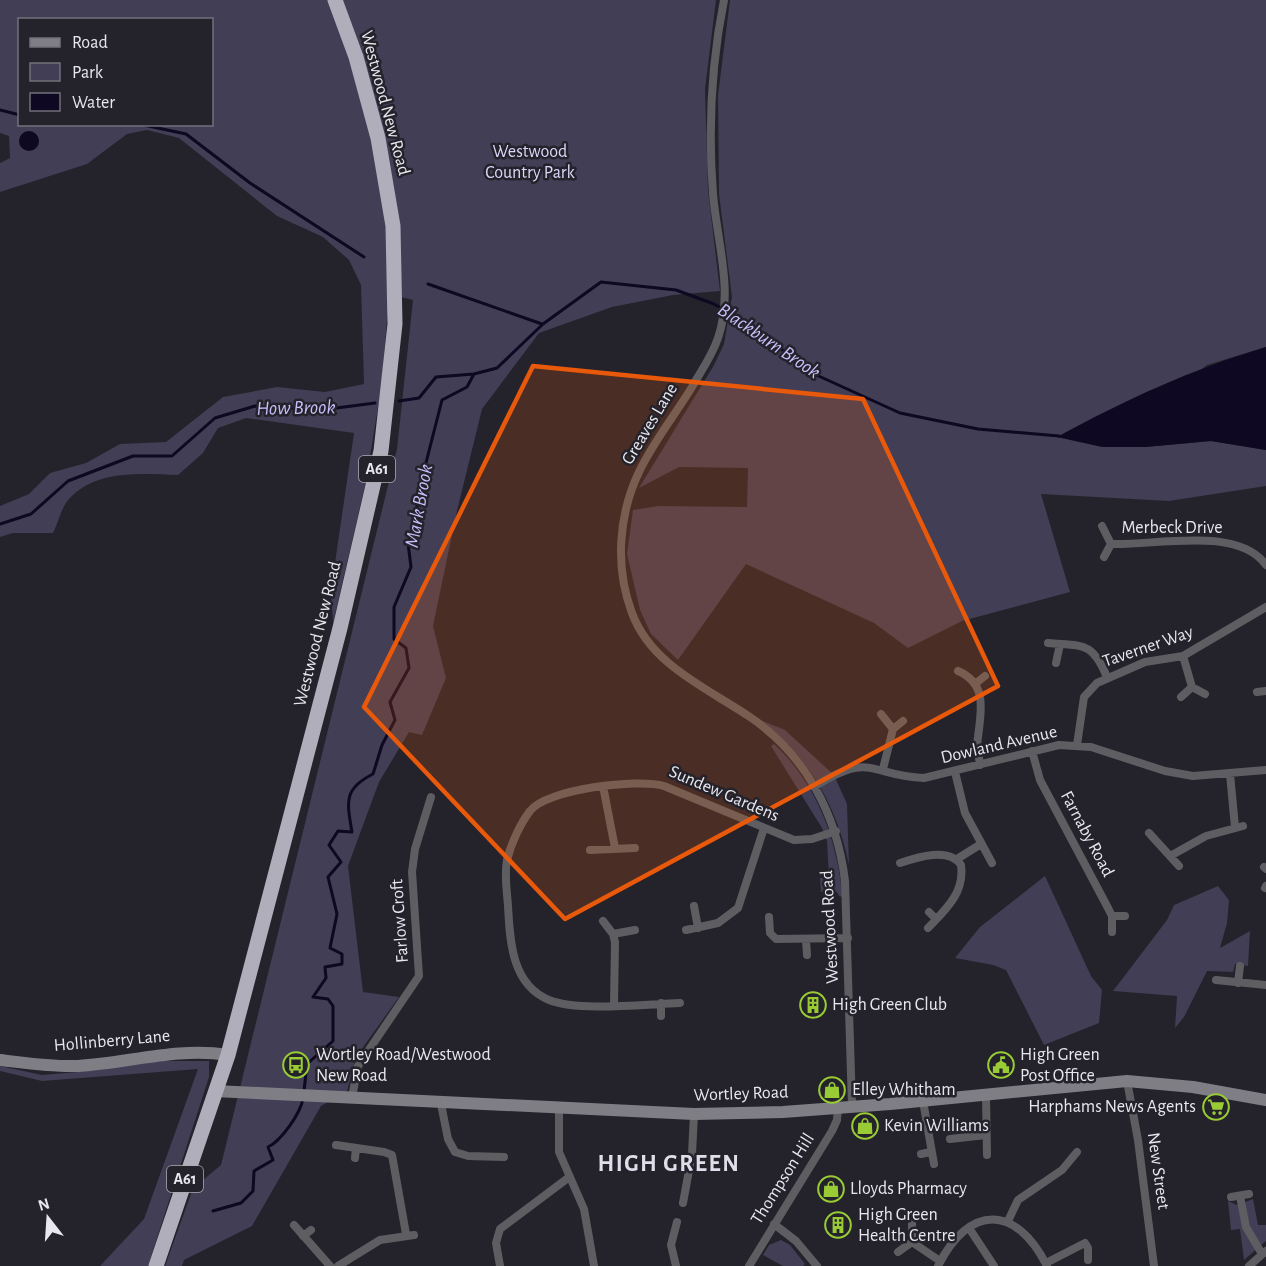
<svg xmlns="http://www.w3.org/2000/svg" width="1266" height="1266" font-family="'Alegreya Sans',sans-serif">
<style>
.green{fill:#413e55;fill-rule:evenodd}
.water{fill:#0e0822}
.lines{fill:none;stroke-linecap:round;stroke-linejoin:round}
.stream{stroke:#0e0822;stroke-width:3}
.street{stroke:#5e5e62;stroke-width:8}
.secondary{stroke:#7f7e85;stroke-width:12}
.highway{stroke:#afaeba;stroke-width:15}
.marked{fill:#e8590c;fill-opacity:0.2;stroke:#e8590c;stroke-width:4.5;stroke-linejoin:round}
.labels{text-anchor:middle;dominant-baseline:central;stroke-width:5;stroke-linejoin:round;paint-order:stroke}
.shield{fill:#24222b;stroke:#adacb3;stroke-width:1.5}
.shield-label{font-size:16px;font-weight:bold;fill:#e8e7ed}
.street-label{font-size:18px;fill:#e8e7ed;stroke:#24222b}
.park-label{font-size:18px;fill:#dbd7fb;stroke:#24222b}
.poi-label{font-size:18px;fill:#e8e7ed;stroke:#24222b;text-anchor:start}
.water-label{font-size:20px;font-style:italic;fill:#c7bffa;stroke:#24222b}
.district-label{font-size:24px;font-weight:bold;letter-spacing:1.5px;fill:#dfdeea;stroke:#24222b}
</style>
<rect width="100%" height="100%" fill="#24222b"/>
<path class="green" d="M0 0H716L705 89 708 190 720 291 673 295 612 307 539 333 482 409 457 511 433 626 446 678 422 735 409 732 379 782 348 866 363 992 399 997 356 1057 347 1091 321 1106 252 1226 184 1260 182 1266H165L196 1180H203L221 1165 397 449 413 300 389 294 382 383 366 481 333 623 331 590 354 433 246 418 218 428 203 453 178 475C141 474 97 469 69 499 62 506 58 523 53 533H13L0 537V506L29 494 50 473 86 463 120 444 166 442 223 397 277 387 325 392 364 384 361 285 349 260 323 237 277 216 179 138 147 130 127 134 87 164 0 192V163L10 158 9 136 0 133ZM20 20H212V124H20Z
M730 0H1266V347L1207 365 1102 447H1145L1211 441 1266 450V486L1169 501 1041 494 1070 592 962 621 908 648 874 623 746 564 678 660 651 634 640 610 627 554 633 510 658 506 747 507 748 468 679 467 639 488 714 365 724 344 732 297 719 194 718 95Z
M760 720 785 730 834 775 847 804 849 865C837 806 809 757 760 720Z
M774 744C818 785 836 838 843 897L839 896 837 892H821L820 878 829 877 827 841 822 828 771 746Z
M1045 876 1091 976 1102 990 1099 1023 1044 1045 1006 970 993 965 955 958 980 927Z
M1218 886 1229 900 1227 923 1220 948 1250 931 1248 966 1235 964 1233 972 1207 971 1184 1017 1175 1028 1177 996 1113 991 1167 920 1174 905Z
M160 1061H209V1077L148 1266H100L144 1219 198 1069 42 1081 0 1071V1066L42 1075 89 1071Z
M1253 1199 1258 1225H1266V1241L1244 1260 1240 1229 1231 1230 1228 1201 1237 1205Z
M781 1240 790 1245 805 1264 803 1266H783L763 1255 769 1245Z"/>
<path class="water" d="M19 141a10 10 0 1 1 20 0a10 10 0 1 1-20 0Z
M1266 347V450L1211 441 1145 447H1102L1057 437C1127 399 1190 370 1266 347Z"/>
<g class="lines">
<path class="stream" d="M0 110 20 115
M139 124 186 134 250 183 364 257
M428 284 542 324
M399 401 419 398 436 377 474 374 497 368 543 324 601 282 676 290 714 304 749 324 812 373 900 413 978 429 1059 436
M0 524 31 514 68 481 133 456H172L215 418 255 406 321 410 375 403
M304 1091 307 1064 333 1041V1006L328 999 313 997 326 978 325 967 342 964V954L330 948 337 914 328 877 341 862 329 845 338 831 352 832C347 802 343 789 373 774L382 745 395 720 390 702 409 668 406 648 394 639V607L411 567 408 543 417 518V498L442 400 467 387 474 374
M213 1211 241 1203 253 1191 254 1171 273 1160 268 1147C281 1141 301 1113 303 1098"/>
<path class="street" d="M724 0C711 65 708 129 713 194 717 242 734 291 718 338 712 356 701 371 692 387 675 415 653 442 639 472 618 516 615 568 632 613 651 665 707 688 750 717 806 755 837 815 845 881L852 1106
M1102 526 1111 544C1154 546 1237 525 1266 565
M1104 557 1111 544
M1048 643C1083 646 1092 641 1107 677
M1183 656 1192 687
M1056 663 1060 644
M958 671C988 684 981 711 978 737 976 746 979 756 980 765
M975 684 985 676
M1257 692 1266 691
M1181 697 1192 687 1205 694
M881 714 893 729
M1077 745 1084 697 1097 683 1145 662 1183 656 1266 607
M1032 751 1040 780 1108 908 1112 916V932
M883 769 893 729 903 721
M955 772 965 813 992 863
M1230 774 1235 827
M603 786 615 848
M814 787C872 750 869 776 924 778L1059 745 1091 747 1165 771 1193 776 1266 770
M1149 833 1179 866
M590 850 635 848
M1172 855 1206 836 1243 826
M957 859 981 844
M900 863C918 857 949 847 961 865 965 893 945 910 928 928
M1264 867 1266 869
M1265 888 1266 886
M694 906 698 928
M929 912 936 919
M1112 916H1125
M769 917 770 933 776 939 848 938
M603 921 613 934 615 942 614 1005
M686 930 718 923 738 908 764 828
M613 934 635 930
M806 940 807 955
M1216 980 1266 985
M1238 983 1240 966
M661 1003V1016
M680 1003C645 1004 579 1012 549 1000 511 984 510 940 508 906 507 891 504 875 507 860 511 844 520 824 530 811 546 789 639 778 664 786L794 840 812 839 836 831
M1127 1081 1138 1140 1154 1266
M986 1096 987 1155
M352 1097 358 1066 419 976 412 872 415 849 431 797
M923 1101 934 1164
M441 1104 448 1139 455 1152 468 1156 504 1157
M559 1109V1152L584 1209 594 1266
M950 1139 986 1135
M336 1145 384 1152 392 1155 406 1234
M921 1154 931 1152
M355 1158 356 1148
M1240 1196 1246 1227 1262 1254
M1231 1197 1249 1194
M683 1203 692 1154 694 1114
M1008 1221 1018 1200 1062 1170 1077 1152
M774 1224 796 1241 817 1266
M294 1225 330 1266
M969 1228 994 1266
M303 1236 311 1230
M912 1242V1222
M898 1252 912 1242 940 1261
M1046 1263 1085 1243 1088 1248V1260
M338 1266 380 1240 414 1235
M500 1266 496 1243 500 1229 568 1178
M676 1266 671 1245 677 1222
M749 1266 832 1131 837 1120 838 1107
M938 1266C969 1204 1016 1204 1047 1266
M1249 1266 1266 1251"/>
<path class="secondary" d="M0 1060C26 1063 51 1067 78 1066 129 1063 177 1047 228 1055
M215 1091 694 1114 783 1112 890 1104 1127 1081 1193 1087 1266 1100"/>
<path class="highway" d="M156 1266 228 1055 340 628 381 451 395 324 393 226 378 138 356 57 335 0"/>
</g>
<path class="marked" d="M533 366 863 399 998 686 565 919 364 707Z"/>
<defs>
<g id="building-ring" transform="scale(1.35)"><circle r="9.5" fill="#24222b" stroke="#99cb35" stroke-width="1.5"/><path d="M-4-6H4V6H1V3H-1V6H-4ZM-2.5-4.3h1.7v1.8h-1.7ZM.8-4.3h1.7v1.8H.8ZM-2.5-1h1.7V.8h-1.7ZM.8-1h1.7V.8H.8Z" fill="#99cb35"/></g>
<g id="bus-ring" transform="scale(1.35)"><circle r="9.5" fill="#24222b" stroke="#99cb35" stroke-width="1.5"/><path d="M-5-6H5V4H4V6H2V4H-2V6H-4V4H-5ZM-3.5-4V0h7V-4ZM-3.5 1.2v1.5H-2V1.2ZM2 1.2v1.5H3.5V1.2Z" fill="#99cb35"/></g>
<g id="civic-ring" transform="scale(1.35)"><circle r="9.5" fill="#24222b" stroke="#99cb35" stroke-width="1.5"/><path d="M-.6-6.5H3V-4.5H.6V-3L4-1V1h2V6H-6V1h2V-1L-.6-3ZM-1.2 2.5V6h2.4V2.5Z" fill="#99cb35"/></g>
<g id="shop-ring" transform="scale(1.35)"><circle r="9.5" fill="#24222b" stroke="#99cb35" stroke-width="1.5"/><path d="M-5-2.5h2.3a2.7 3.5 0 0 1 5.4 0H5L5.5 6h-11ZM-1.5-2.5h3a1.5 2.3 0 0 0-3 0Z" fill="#99cb35"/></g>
<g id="supermarket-ring" transform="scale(1.35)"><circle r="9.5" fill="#24222b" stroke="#99cb35" stroke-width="1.5"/><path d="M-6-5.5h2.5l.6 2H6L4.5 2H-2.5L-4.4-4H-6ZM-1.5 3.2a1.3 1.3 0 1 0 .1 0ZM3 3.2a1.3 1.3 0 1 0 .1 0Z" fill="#99cb35"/></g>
</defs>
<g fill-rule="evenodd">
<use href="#building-ring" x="813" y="1005"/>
<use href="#bus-ring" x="296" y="1065"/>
<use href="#civic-ring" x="1001" y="1065"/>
<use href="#shop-ring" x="832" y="1090"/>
<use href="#supermarket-ring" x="1216" y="1107"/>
<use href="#shop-ring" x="865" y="1126"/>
<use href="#shop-ring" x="831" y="1189"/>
<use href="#building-ring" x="838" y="1225"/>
</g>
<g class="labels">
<g class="shield">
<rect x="359" y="456" width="36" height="26" rx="4.5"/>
<rect x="167" y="1166" width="36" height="26" rx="4.5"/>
</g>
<g class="shield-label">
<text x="377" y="469">A61</text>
<text x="185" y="1179">A61</text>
</g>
<g class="street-label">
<text transform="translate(385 103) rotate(75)">Westwood New Road</text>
<text transform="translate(650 424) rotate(-59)">Greaves Lane</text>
<text x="1172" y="528">Merbeck Drive</text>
<text transform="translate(318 634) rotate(-76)">Westwood New Road</text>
<text transform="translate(1148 647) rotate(-19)">Taverner Way</text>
<text transform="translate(999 745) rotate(-13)">Dowland Avenue</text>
<text transform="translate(724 794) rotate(23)">Sundew Gardens</text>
<text transform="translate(1087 834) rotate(62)">Farnaby Road</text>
<text transform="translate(400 921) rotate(-94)">Farlow Croft</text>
<text transform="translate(830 927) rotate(-93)">Westwood Road</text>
<text transform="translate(112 1041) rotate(-5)">Hollinberry Lane</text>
<text transform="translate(741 1094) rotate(-2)">Wortley Road</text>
<text transform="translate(1158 1171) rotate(82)">New Street</text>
<text transform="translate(783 1179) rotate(-58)">Thompson Hill</text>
</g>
<g class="park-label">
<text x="530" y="152">Westwood<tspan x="530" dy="21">Country Park</tspan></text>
</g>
<g class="poi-label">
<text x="832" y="1005">High Green Club</text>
<text x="316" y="1055">Wortley Road/Westwood<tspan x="316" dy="21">New Road</tspan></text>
<text x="1020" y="1055">High Green<tspan x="1020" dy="21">Post Office</tspan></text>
<text x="852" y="1090">Elley Whitham</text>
<text x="1196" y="1107" text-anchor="end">Harphams News Agents</text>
<text x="884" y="1126">Kevin Williams</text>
<text x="850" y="1189">Lloyds Pharmacy</text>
<text x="858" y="1215">High Green<tspan x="858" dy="21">Health Centre</tspan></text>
</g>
<g class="water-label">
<text transform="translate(769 341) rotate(34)">Blackburn Brook</text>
<text transform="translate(296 408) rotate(-1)">How Brook</text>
<text transform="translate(419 506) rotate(-80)">Mark Brook</text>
</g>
<g class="district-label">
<text x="669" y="1164">HIGH GREEN</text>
</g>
</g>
<rect x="18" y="18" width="195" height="108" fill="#24222b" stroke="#727179" stroke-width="1.5"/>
<rect x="30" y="38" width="30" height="9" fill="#7f7e85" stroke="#727179" stroke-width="1.5"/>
<text x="72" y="48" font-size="18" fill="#e8e7ed">Road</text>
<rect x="30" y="63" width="30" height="18" fill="#413e55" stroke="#727179" stroke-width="1.5"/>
<text x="72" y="78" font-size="18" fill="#e8e7ed">Park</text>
<rect x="30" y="93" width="30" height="18" fill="#0e0822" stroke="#727179" stroke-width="1.5"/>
<text x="72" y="108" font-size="18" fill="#e8e7ed">Water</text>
<g transform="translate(48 1218) rotate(343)" stroke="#24222b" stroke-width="4.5" paint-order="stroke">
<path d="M0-4.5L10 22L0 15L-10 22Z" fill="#e8e7ed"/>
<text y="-9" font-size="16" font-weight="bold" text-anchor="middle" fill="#e8e7ed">N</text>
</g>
</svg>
